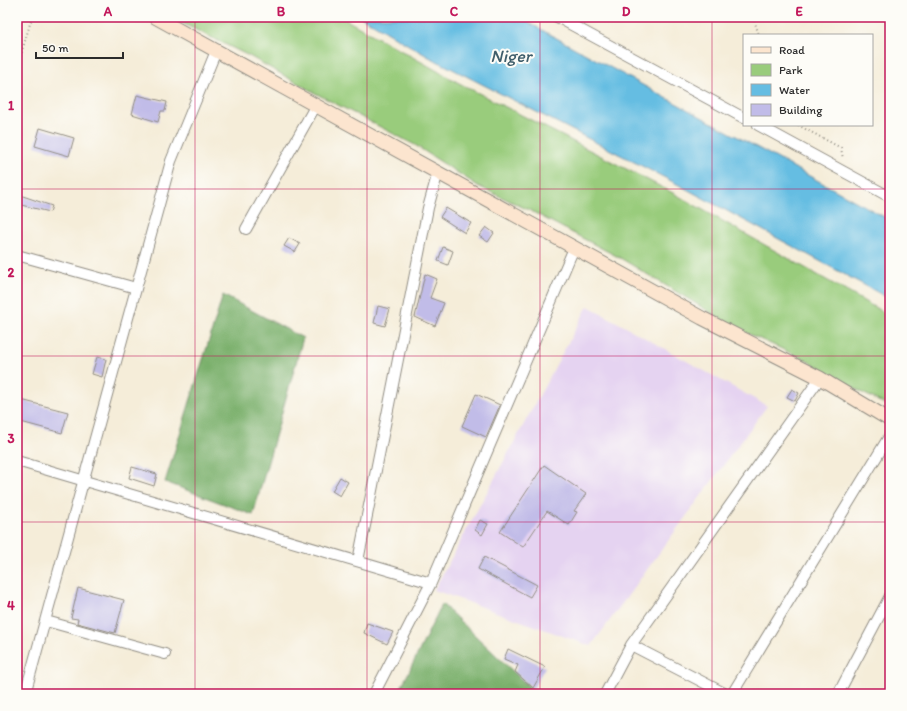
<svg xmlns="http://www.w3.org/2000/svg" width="907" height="711" font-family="Itim,sans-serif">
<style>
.built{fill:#e5d3f1}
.green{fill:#99cc7c;stroke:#627c54}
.forest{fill:#7ab06c;stroke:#526e4c}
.water{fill:#65bde2;stroke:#487486}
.building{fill:#c1bce8}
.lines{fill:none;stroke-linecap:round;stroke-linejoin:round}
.street-casing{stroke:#908c82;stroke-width:12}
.secondary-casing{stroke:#908c82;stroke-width:15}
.path{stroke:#908c82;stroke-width:2;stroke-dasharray:1 3;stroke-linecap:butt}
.street{stroke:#fff;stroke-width:10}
.secondary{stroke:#fce5cf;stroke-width:13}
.grid{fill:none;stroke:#c2185b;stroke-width:1;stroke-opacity:0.55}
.labels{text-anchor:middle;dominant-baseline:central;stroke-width:4;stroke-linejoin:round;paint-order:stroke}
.water-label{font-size:18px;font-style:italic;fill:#3f5e6b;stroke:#fdfcf7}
.neatline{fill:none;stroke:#c2185b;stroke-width:1.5}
.grid-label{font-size:13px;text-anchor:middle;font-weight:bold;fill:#c2185b}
</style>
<rect width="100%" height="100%" fill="#fdfcf7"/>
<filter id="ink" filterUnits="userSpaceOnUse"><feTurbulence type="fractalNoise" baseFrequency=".025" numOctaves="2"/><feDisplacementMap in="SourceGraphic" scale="8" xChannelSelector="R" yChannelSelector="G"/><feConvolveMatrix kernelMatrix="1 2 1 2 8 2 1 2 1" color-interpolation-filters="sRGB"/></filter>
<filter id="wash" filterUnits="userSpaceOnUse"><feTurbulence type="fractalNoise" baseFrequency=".012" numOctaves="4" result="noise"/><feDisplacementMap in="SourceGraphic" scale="16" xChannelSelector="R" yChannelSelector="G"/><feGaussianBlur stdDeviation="0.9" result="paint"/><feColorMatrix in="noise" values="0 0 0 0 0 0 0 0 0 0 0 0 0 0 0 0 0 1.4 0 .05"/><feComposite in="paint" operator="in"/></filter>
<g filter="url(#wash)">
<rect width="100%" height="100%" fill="#f5edd9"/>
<path class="built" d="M588 306 767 406 591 646 434 590Z"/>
<path class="green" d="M170 17H341L459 83 675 194 890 316V407L832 377 806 360 738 329 622 259 531 211 478 186 415 145 315 93 251 57Z"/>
<path class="forest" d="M223 295 303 338 253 515 165 482Z
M442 604 537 694H398Z"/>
<path class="water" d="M361 17H518L890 220V299L679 185 429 57Z"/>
<g id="blocks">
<path class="building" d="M137 95 167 102 165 111H161L158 122 132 114Z
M40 128 74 138 69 156 35 146Z
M17 194 52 206 50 212 17 204Z
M446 208 471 223 465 233 440 217Z
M486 227 494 233 488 242 479 236Z
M289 238 300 244 295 252 284 246Z
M443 247 453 251 448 265 438 261Z
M425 274 437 279 430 298 444 303 435 326 415 317Z
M378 306 390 309 385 326 374 323Z
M97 357 106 359 102 377 92 374Z
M792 389 799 393 795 401 787 397Z
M476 394 500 405 486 437 462 426Z
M17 399 68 412 62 433 17 421Z
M544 465 586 494 574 511 577 512 569 525 547 511 523 547 500 532Z
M132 467 157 474 154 486 129 478Z
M340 477 348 482 340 496 332 491Z
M480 520 488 524 482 535 475 530Z
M484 557 537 585 530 597 478 569Z
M78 588 124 600 115 633 77 623 78 619 71 618Z
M367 623 393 632 387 644 364 633Z
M508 649 545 667 533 688 515 672 518 665 504 659Z"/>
</g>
</g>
<g filter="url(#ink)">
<use href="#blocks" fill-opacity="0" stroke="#908c82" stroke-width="1"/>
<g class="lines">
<g class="street-casing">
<path id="street" d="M557 17 744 118
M758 125 890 197
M246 229 316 105
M17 255 136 288
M17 461 431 583
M358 561 428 208 438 172
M46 621 165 654
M631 645 726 694
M25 694 171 161 216 51
M374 694 431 583 574 248
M605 694 631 645 820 378
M732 694 890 435
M838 694 890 596"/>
</g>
<g class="secondary-casing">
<path id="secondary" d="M155 17 702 318 820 378 890 420"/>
</g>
<path class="path" d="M753 17 759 35
M17 68 32 17
M798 125 841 148 843 159"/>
<use href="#street" class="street"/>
<use href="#secondary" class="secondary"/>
</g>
</g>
<path class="grid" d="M195 17V694M367 17V694M540 17V694M712 17V694M17 189H890M17 356H890M17 522H890"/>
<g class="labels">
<g class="water-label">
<text x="511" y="56">Niger</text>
</g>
</g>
<rect width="907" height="711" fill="none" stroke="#fdfcf7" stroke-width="44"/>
<rect x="743" y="34" width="130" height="92" fill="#fdfcf7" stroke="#a9a8a5"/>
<rect x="751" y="47" width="20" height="6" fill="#fce5cf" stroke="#a9a8a5"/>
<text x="779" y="54" font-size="12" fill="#2b2b2b">Road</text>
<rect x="751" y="64" width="20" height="12" fill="#99cc7c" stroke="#a9a8a5"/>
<text x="779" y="74" font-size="12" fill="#2b2b2b">Park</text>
<rect x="751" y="84" width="20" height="12" fill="#65bde2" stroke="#a9a8a5"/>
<text x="779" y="94" font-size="12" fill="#2b2b2b">Water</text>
<rect x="751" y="104" width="20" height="12" fill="#c1bce8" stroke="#a9a8a5"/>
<text x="779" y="114" font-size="12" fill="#2b2b2b">Building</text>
<path d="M36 52v6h87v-6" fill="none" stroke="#2b2b2b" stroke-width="2"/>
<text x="42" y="52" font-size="12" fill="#2b2b2b" stroke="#fdfcf7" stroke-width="3" paint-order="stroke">50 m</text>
<rect x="22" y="22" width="863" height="667" class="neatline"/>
<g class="grid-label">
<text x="108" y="16">A</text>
<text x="281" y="16">B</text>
<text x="454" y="16">C</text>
<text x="626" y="16">D</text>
<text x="799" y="16">E</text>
<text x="11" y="110">1</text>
<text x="11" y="277">2</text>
<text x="11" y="443">3</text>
<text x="11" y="610">4</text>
</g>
</svg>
